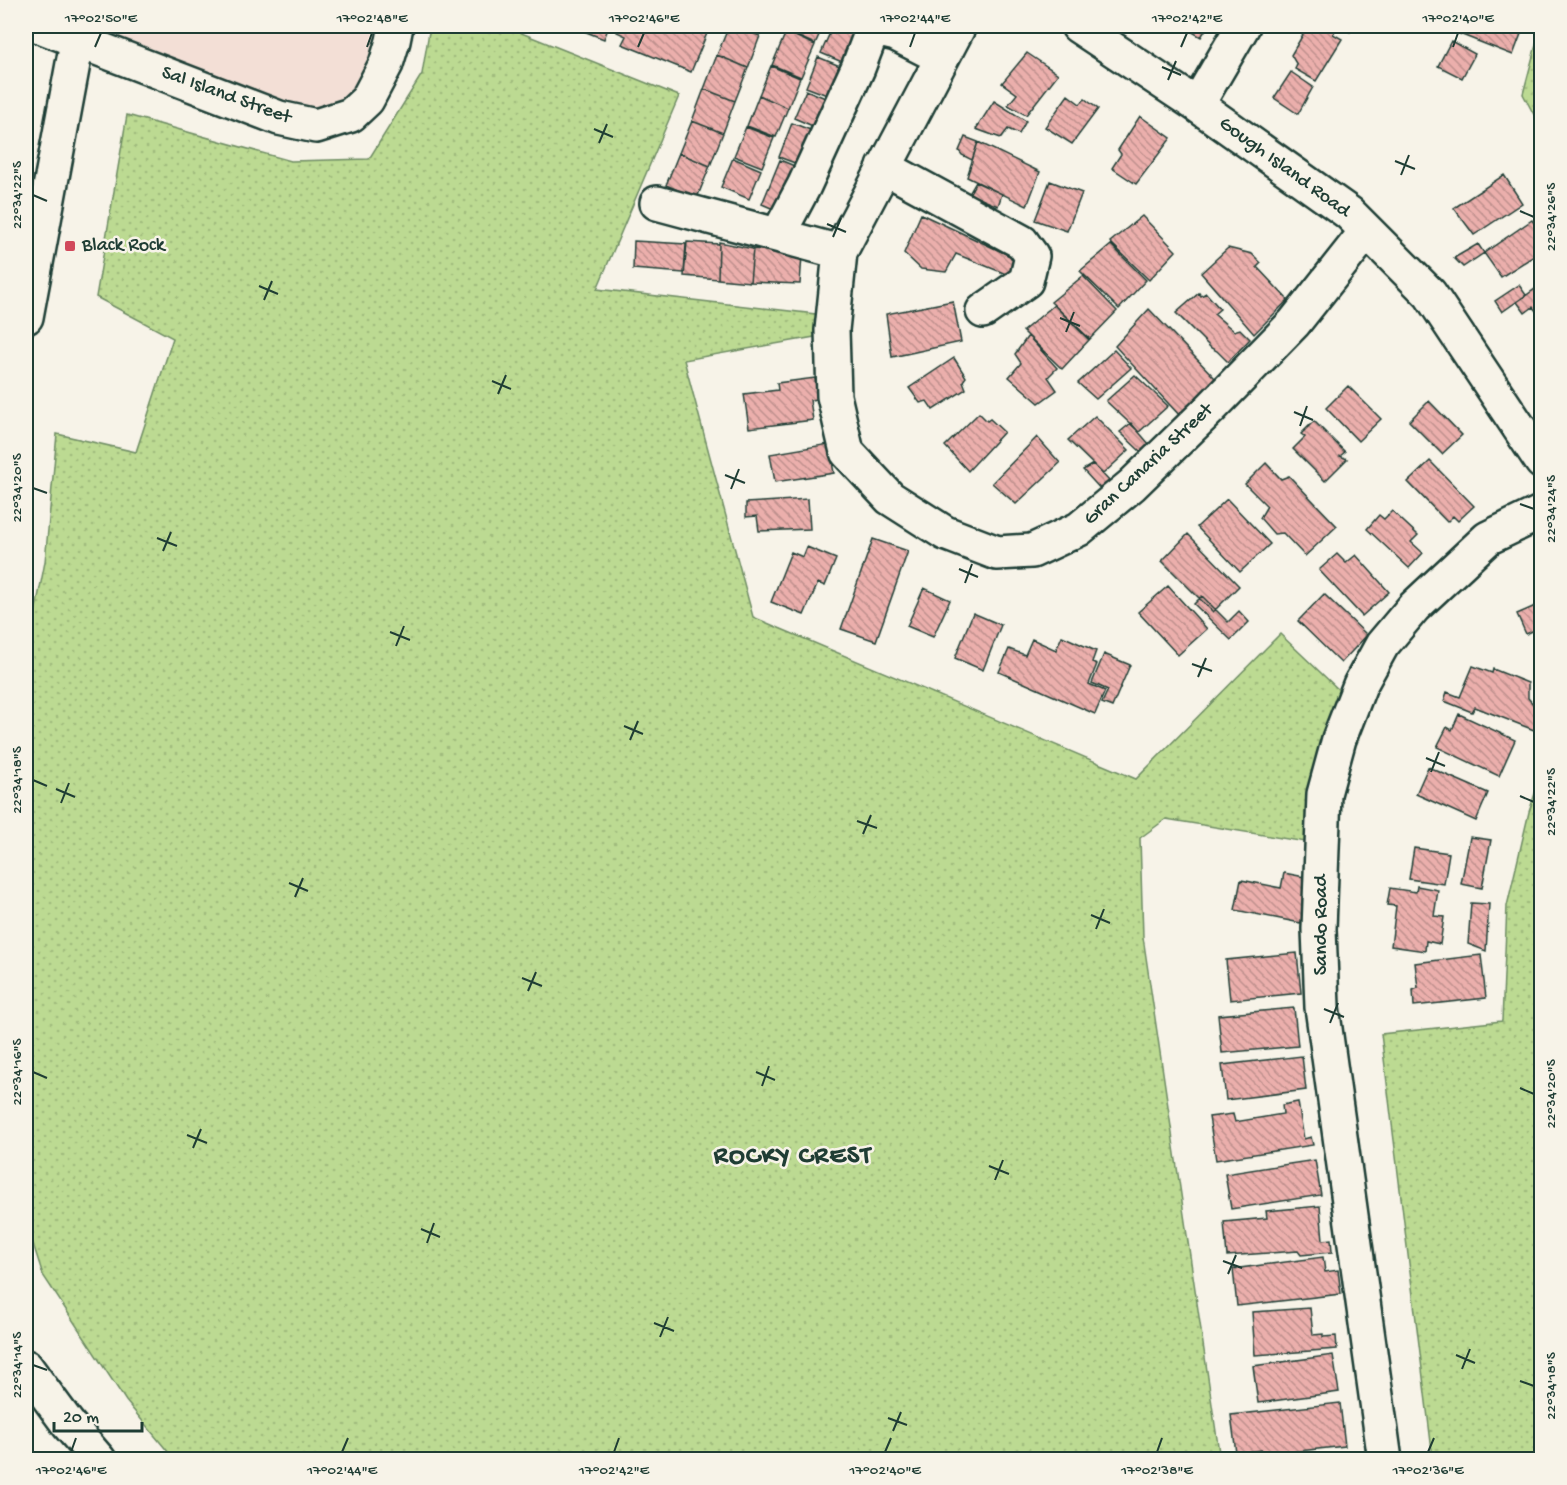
<svg xmlns="http://www.w3.org/2000/svg" width="1567" height="1485" font-family="'Gochi Hand',sans-serif">
<style>
.built{fill:#f3dfd6}
.grass{fill:url(#grass-dots);stroke:#6e8c63;stroke-width:1.5}
.building{fill:url(#building-back-hatch);stroke:#1f3d34;stroke-width:1.5}
.lines{fill:none;stroke-linecap:round;stroke-linejoin:round}
.minor-casing{stroke:#1f3d34;stroke-width:38}
.tertiary-casing{stroke:#1f3d34;stroke-width:38}
.minor{stroke:#f7f3e8;stroke-width:33}
.tertiary{stroke:#f7f3e8;stroke-width:33}
.ticks{fill:none;stroke:#1f3d34;stroke-width:2}
.poi-dot{fill:#d1495b;stroke:#f7f3e8;stroke-width:2}
.labels{text-anchor:middle;dominant-baseline:central;stroke-width:5;stroke-linejoin:round;paint-order:stroke}
.street-label{font-size:20px;fill:#1f3d34;stroke:#f7f3e8}
.poi-label{font-size:20px;fill:#1f3d34;stroke:#f7f3e8;text-anchor:start}
.district-label{font-size:26px;font-weight:bold;letter-spacing:1.5px;fill:#1f3d34;stroke:#f7f3e8}
.neatline{fill:none;stroke:#1f3d34;stroke-width:2}
.ticks-label{font-size:15px;text-anchor:middle;fill:#1f3d34}
</style>
<defs>
<pattern id="grass-dots" width="8" height="8" patternUnits="userSpaceOnUse" patternTransform="scale(1.5)"><rect width="8" height="8" fill="#bcda92"/><path d="M2 2h.1M6 6h.1" fill="none" stroke="#a1bc7e" stroke-width="1.8" stroke-linecap="round"/></pattern>
<pattern id="building-back-hatch" width="6" height="6" patternUnits="userSpaceOnUse" patternTransform="scale(1.5)"><rect width="6" height="6" fill="#ebafac"/><path d="M-1 5l2 2M0 0l6 6M5-1l2 2" fill="none" stroke="#be908d"/></pattern>
</defs>
<rect width="100%" height="100%" fill="#f7f3e8"/>
<filter id="ink" filterUnits="userSpaceOnUse"><feTurbulence type="fractalNoise" baseFrequency=".0167" numOctaves="2"/><feDisplacementMap in="SourceGraphic" scale="12" xChannelSelector="R" yChannelSelector="G"/><feConvolveMatrix kernelMatrix="1 2 1 2 8 2 1 2 1" color-interpolation-filters="sRGB"/></filter>
<g filter="url(#ink)">
<path class="built" d="M104 26H396L386 64 316 126 100 49Z"/>
<path class="grass" d="M430 26H504L679 96 597 289 824 315 820 336 684 360 753 617 1136 779 1280 634 1361 711 1324 845 1166 819 1140 838 1143 937 1220 1459H174L126 1401 43 1275 26 1222V660L45 562 57 434 136 452 173 338 96 297 127 115 291 161 369 159 422 74Z
M1541 26H1542L1541 128 1523 94Z
M1541 775V1459H1433L1381 1034 1502 1021 1507 906 1529 812Z"/>
<path class="building" d="M571 26H609L604 39Z
M620 26H710L691 72 622 44 626 36 617 32Z
M729 26H735L760 36 748 68 717 55Z
M745 26H764L761 32Z
M788 26H823L815 44 785 31Z
M833 26H836L861 36 849 65 821 53Z
M1182 26H1208L1201 37Z
M1308 26H1338L1333 34 1342 39 1316 81 1295 69 1297 65 1291 55Z
M1340 26H1354L1350 32Z
M1459 26H1524L1513 55 1457 33Z
M786 32 815 45 801 77 772 65Z
M1451 41 1475 54 1462 78 1438 66Z
M1027 53 1058 74 1026 115 1008 105 1017 94 1002 83Z
M717 55 748 68 735 101 704 89Z
M818 57 847 69 835 98 806 87Z
M771 66 800 78 788 108 759 95Z
M1291 72 1313 87 1298 114 1274 98Z
M704 89 735 101 723 133 692 121Z
M806 90 835 102 822 130 794 118Z
M759 95 788 108 776 137 747 126Z
M1068 95 1080 104 1085 99 1098 109 1072 144 1045 127Z
M994 101 1026 121 1019 134 1008 129 1001 138 976 129Z
M1140 116 1171 138 1136 184 1112 168 1121 154 1118 150Z
M692 121 723 133 710 166 679 153Z
M792 123 821 134 808 168 779 157Z
M746 127 774 138 762 167 734 156Z
M965 137 978 142 972 160 962 155 959 151Z
M978 142 1040 172 1027 206 967 177Z
M679 153 710 166 697 198 666 185Z
M733 158 761 170 749 199 721 187Z
M780 160 804 170 785 214 762 204Z
M1504 175 1522 203 1474 235 1454 208Z
M1050 181 1082 193 1067 231 1035 220Z
M976 182 1002 194 998 206 969 194Z
M921 214 1017 259 1011 276 956 254 946 272 921 269 904 253Z
M1142 216 1176 251 1149 280 1110 242Z
M1532 220 1542 235V251L1501 277 1484 253Z
M634 241 686 244 684 273 633 269Z
M687 242 719 244 718 279 684 276Z
M719 242 753 249 750 282 718 279Z
M1478 244 1484 253 1463 267 1454 258Z
M1111 245 1146 280 1119 309 1080 271Z
M1228 248 1252 254 1261 263 1257 267 1288 300 1254 334 1201 273Z
M753 249 802 255 800 284 750 282Z
M1083 276 1117 311 1090 339 1051 302Z
M1542 284V319L1533 307 1525 313 1517 302Z
M1519 285 1526 295 1502 312 1495 301Z
M1199 293 1201 296 1206 293 1220 309 1214 314 1234 331 1240 329 1250 339 1228 362 1217 351 1211 348 1176 313Z
M953 301 961 342 892 357 886 314Z
M1054 305 1089 340 1062 369 1023 331Z
M1149 309 1215 378 1201 394 1204 399 1181 417 1115 346Z
M1028 336 1057 368 1048 377 1057 390 1039 403 1009 377 1021 363 1015 354Z
M1114 350 1131 368 1096 399 1078 383Z
M954 358 966 377 963 381 966 389 933 410 927 401 920 403 909 388Z
M1135 375 1168 406 1139 432 1106 401Z
M815 378 819 399 810 400 813 420 749 428 744 394 778 390 777 383Z
M1348 386 1381 419 1358 441 1326 408Z
M1429 401 1462 435 1442 454 1409 421Z
M979 413 987 421 990 419 1004 432 968 471 945 446Z
M1095 416 1129 450 1103 474 1068 440Z
M1314 421 1345 452 1340 456 1347 459 1325 481 1293 449 1305 437 1301 434Z
M1131 423 1149 444 1141 452 1120 432Z
M1037 437 1060 463 1016 504 992 483Z
M829 444 834 473 775 482 770 454Z
M1430 461 1474 506 1458 521 1453 516 1447 522 1408 482Z
M1266 463 1281 479 1289 476 1337 526 1305 556 1283 533 1274 534 1260 518 1267 506 1245 484Z
M1093 464 1111 483 1103 492 1083 470Z
M808 499 810 529 759 531 757 516 746 517V503Z
M1227 499 1270 544 1240 572 1197 527Z
M1392 511 1418 535 1411 542 1423 553 1409 568 1367 529 1379 515 1384 519Z
M1188 534 1239 586 1213 612 1162 561Z
M873 539 908 551 876 641 841 629Z
M807 547 836 559 825 586 818 583 804 615 771 602 791 552 803 557Z
M1337 554 1346 563 1356 555 1389 592 1362 616 1319 570Z
M1168 586 1207 629 1178 655 1138 612Z
M924 588 950 600 933 637 907 626Z
M1324 594 1367 635 1341 663 1298 621Z
M1202 596 1228 622 1239 611 1249 622 1231 640 1194 604Z
M1542 603V639L1537 629 1526 634 1517 614Z
M973 613 1001 625 983 670 955 658Z
M1062 636 1096 651 1092 662 1097 664 1089 684 1105 691 1095 714 999 672 1009 649 1025 655 1032 639 1056 650Z
M1104 654 1130 665 1112 707 1102 703 1108 690 1092 683Z
M1473 666 1492 673 1493 669 1528 683V698L1541 713 1534 730 1475 707 1472 712 1444 701 1447 692 1460 697Z
M1459 714 1515 740 1499 776 1437 747 1447 727 1452 730Z
M1428 767 1488 793 1476 821 1416 794Z
M1470 837 1491 840 1482 888 1461 884Z
M1414 848 1449 853 1444 884 1409 879Z
M1284 873 1320 880 1307 894 1301 923 1235 910 1241 880 1281 888Z
M1417 886 1438 890 1434 916 1444 917 1440 944 1426 941 1425 951 1391 946 1396 906 1387 905 1390 888 1416 892Z
M1471 903 1489 904 1486 951 1468 944Z
M1297 953 1301 993 1230 1000 1226 960Z
M1481 955 1486 998 1414 1006 1413 990 1418 988 1415 963Z
M1294 1008 1298 1046 1222 1053 1218 1015Z
M1302 1056 1306 1090 1226 1100 1222 1065Z
M1298 1102 1304 1139 1311 1137 1313 1145 1216 1160 1209 1117 1233 1114 1235 1122 1283 1114 1282 1105Z
M1315 1160 1321 1195 1231 1209 1225 1174Z
M1320 1206 1323 1240 1331 1239 1332 1252 1301 1255 1298 1251 1227 1256 1224 1222 1267 1218 1266 1211Z
M1323 1257 1325 1272 1338 1270 1341 1294 1237 1306 1233 1269Z
M1310 1308 1313 1335 1323 1334V1337L1336 1336 1337 1349 1255 1355 1252 1312Z
M1333 1355 1339 1392 1258 1403 1253 1366Z
M1340 1403 1345 1446 1262 1455V1450L1236 1453 1231 1415Z"/>
<g class="lines">
<g class="minor-casing">
<path id="minor" d="M40 26 279 118 316 126 351 115 367 100 386 64 393 41 396 26
M959 26 840 252 832 330 834 396 847 452 890 498 945 533 997 553 1032 551 1079 529 1132 485 1210 409 1294 323 1366 232
M1078 26 1197 105 1349 213 1430 294 1542 462
M1197 105 1243 26
M884 167 1022 242 1032 256 1026 281 983 311
M657 203 840 252
M778 235 804 186 858 68 869 39 879 30 896 34 941 57
M1385 1460 1322 1007 1319 929 1324 794 1339 739 1360 685 1382 645 1414 607 1488 538 1542 512"/>
</g>
<g class="tertiary-casing">
<path id="tertiary" d="M26 317 80 26
M26 1367 68 1424 99 1460"/>
</g>
<use href="#minor" class="minor"/>
<use href="#tertiary" class="tertiary"/>
</g>
</g>
<path class="ticks" d="M95 47 101 33M367 47 372 33M638 47 644 33M910 47 915 33M1181 47 1187 33M1453 47 1458 33M1162 67 1181 75M1168 80 1176 61M594 129 613 137M599 143 607 124M1395 161 1415 169M1401 175 1409 155M33 195 47 201M1520 211 1534 217M827 224 846 232M833 237 841 218M259 286 278 294M264 300 272 281M1060 318 1080 326M1066 332 1074 312M492 381 511 389M498 394 506 375M1294 412 1313 420M1300 426 1307 406M725 475 745 483M33 488 47 493M731 489 739 469M1520 504 1534 509M157 538 177 546M163 551 171 532M959 569 978 577M965 583 972 564M390 632 410 640M396 646 404 626M1192 664 1212 671M1198 677 1206 658M624 726 643 734M630 740 638 721M1426 758 1445 766M1431 772 1439 752M33 780 47 786M56 789 75 797M1520 796 1534 802M61 803 69 783M857 821 877 828M863 834 871 815M289 883 308 891M295 897 303 878M1091 915 1110 923M1096 929 1104 909M522 978 542 986M528 991 536 972M1324 1009 1344 1017M1330 1023 1338 1003M33 1072 47 1078M756 1072 775 1080M762 1086 769 1066M1520 1088 1534 1094M187 1135 207 1143M193 1148 201 1129M989 1166 1009 1174M995 1180 1003 1160M421 1229 440 1237M427 1243 434 1223M1223 1261 1242 1268M1228 1274 1236 1255M654 1323 674 1331M660 1337 668 1317M1456 1355 1475 1363M33 1365 47 1370M1462 1369 1470 1349M1520 1381 1534 1386M888 1418 907 1425M893 1431 901 1412M71 1452 76 1438M342 1452 348 1438M614 1452 619 1438M885 1452 891 1438M1157 1452 1162 1438M1428 1452 1434 1438"/>
<rect class="poi-dot" x="64" y="240" width="12" height="12" rx="3"/>
<g class="labels">
<g class="street-label">
<text transform="translate(226 96) rotate(20)">Sal Island Street</text>
<text transform="translate(1284 168) rotate(36)">Gough Island Road</text>
<text transform="translate(1149 465) rotate(-43)">Gran Canaria Street</text>
<text transform="translate(1322 925) rotate(-90)">Sando Road</text>
</g>
<g class="poi-label">
<text x="82" y="246">Black Rock</text>
</g>
<g class="district-label">
<text x="793" y="1157">ROCKY CREST</text>
</g>
</g>
<rect width="1567" height="1485" fill="none" stroke="#f7f3e8" stroke-width="66"/>
<path d="M54 1422v9h88v-9" fill="none" stroke="#1f3d34" stroke-width="3"/>
<text x="63" y="1422" font-size="18" fill="#1f3d34" stroke="#f7f3e8" stroke-width="4.5" paint-order="stroke">20 m</text>
<rect x="33" y="33" width="1501" height="1419" class="neatline"/>
<g class="ticks-label">
<text x="101" y="22">17°02'50"E</text>
<text x="372" y="22">17°02'48"E</text>
<text x="644" y="22">17°02'46"E</text>
<text x="915" y="22">17°02'44"E</text>
<text x="1187" y="22">17°02'42"E</text>
<text x="1458" y="22">17°02'40"E</text>
<text transform="translate(16 195) rotate(-90)" y="5">22°34'22"S</text>
<text transform="translate(1550 217) rotate(-90)" y="5">22°34'26"S</text>
<text transform="translate(16 488) rotate(-90)" y="5">22°34'20"S</text>
<text transform="translate(1550 509) rotate(-90)" y="5">22°34'24"S</text>
<text transform="translate(16 780) rotate(-90)" y="5">22°34'18"S</text>
<text transform="translate(1550 802) rotate(-90)" y="5">22°34'22"S</text>
<text transform="translate(16 1072) rotate(-90)" y="5">22°34'16"S</text>
<text transform="translate(1550 1094) rotate(-90)" y="5">22°34'20"S</text>
<text transform="translate(16 1365) rotate(-90)" y="5">22°34'14"S</text>
<text transform="translate(1550 1386) rotate(-90)" y="5">22°34'18"S</text>
<text x="71" y="1474">17°02'46"E</text>
<text x="342" y="1474">17°02'44"E</text>
<text x="614" y="1474">17°02'42"E</text>
<text x="885" y="1474">17°02'40"E</text>
<text x="1157" y="1474">17°02'38"E</text>
<text x="1428" y="1474">17°02'36"E</text>
</g>
</svg>
